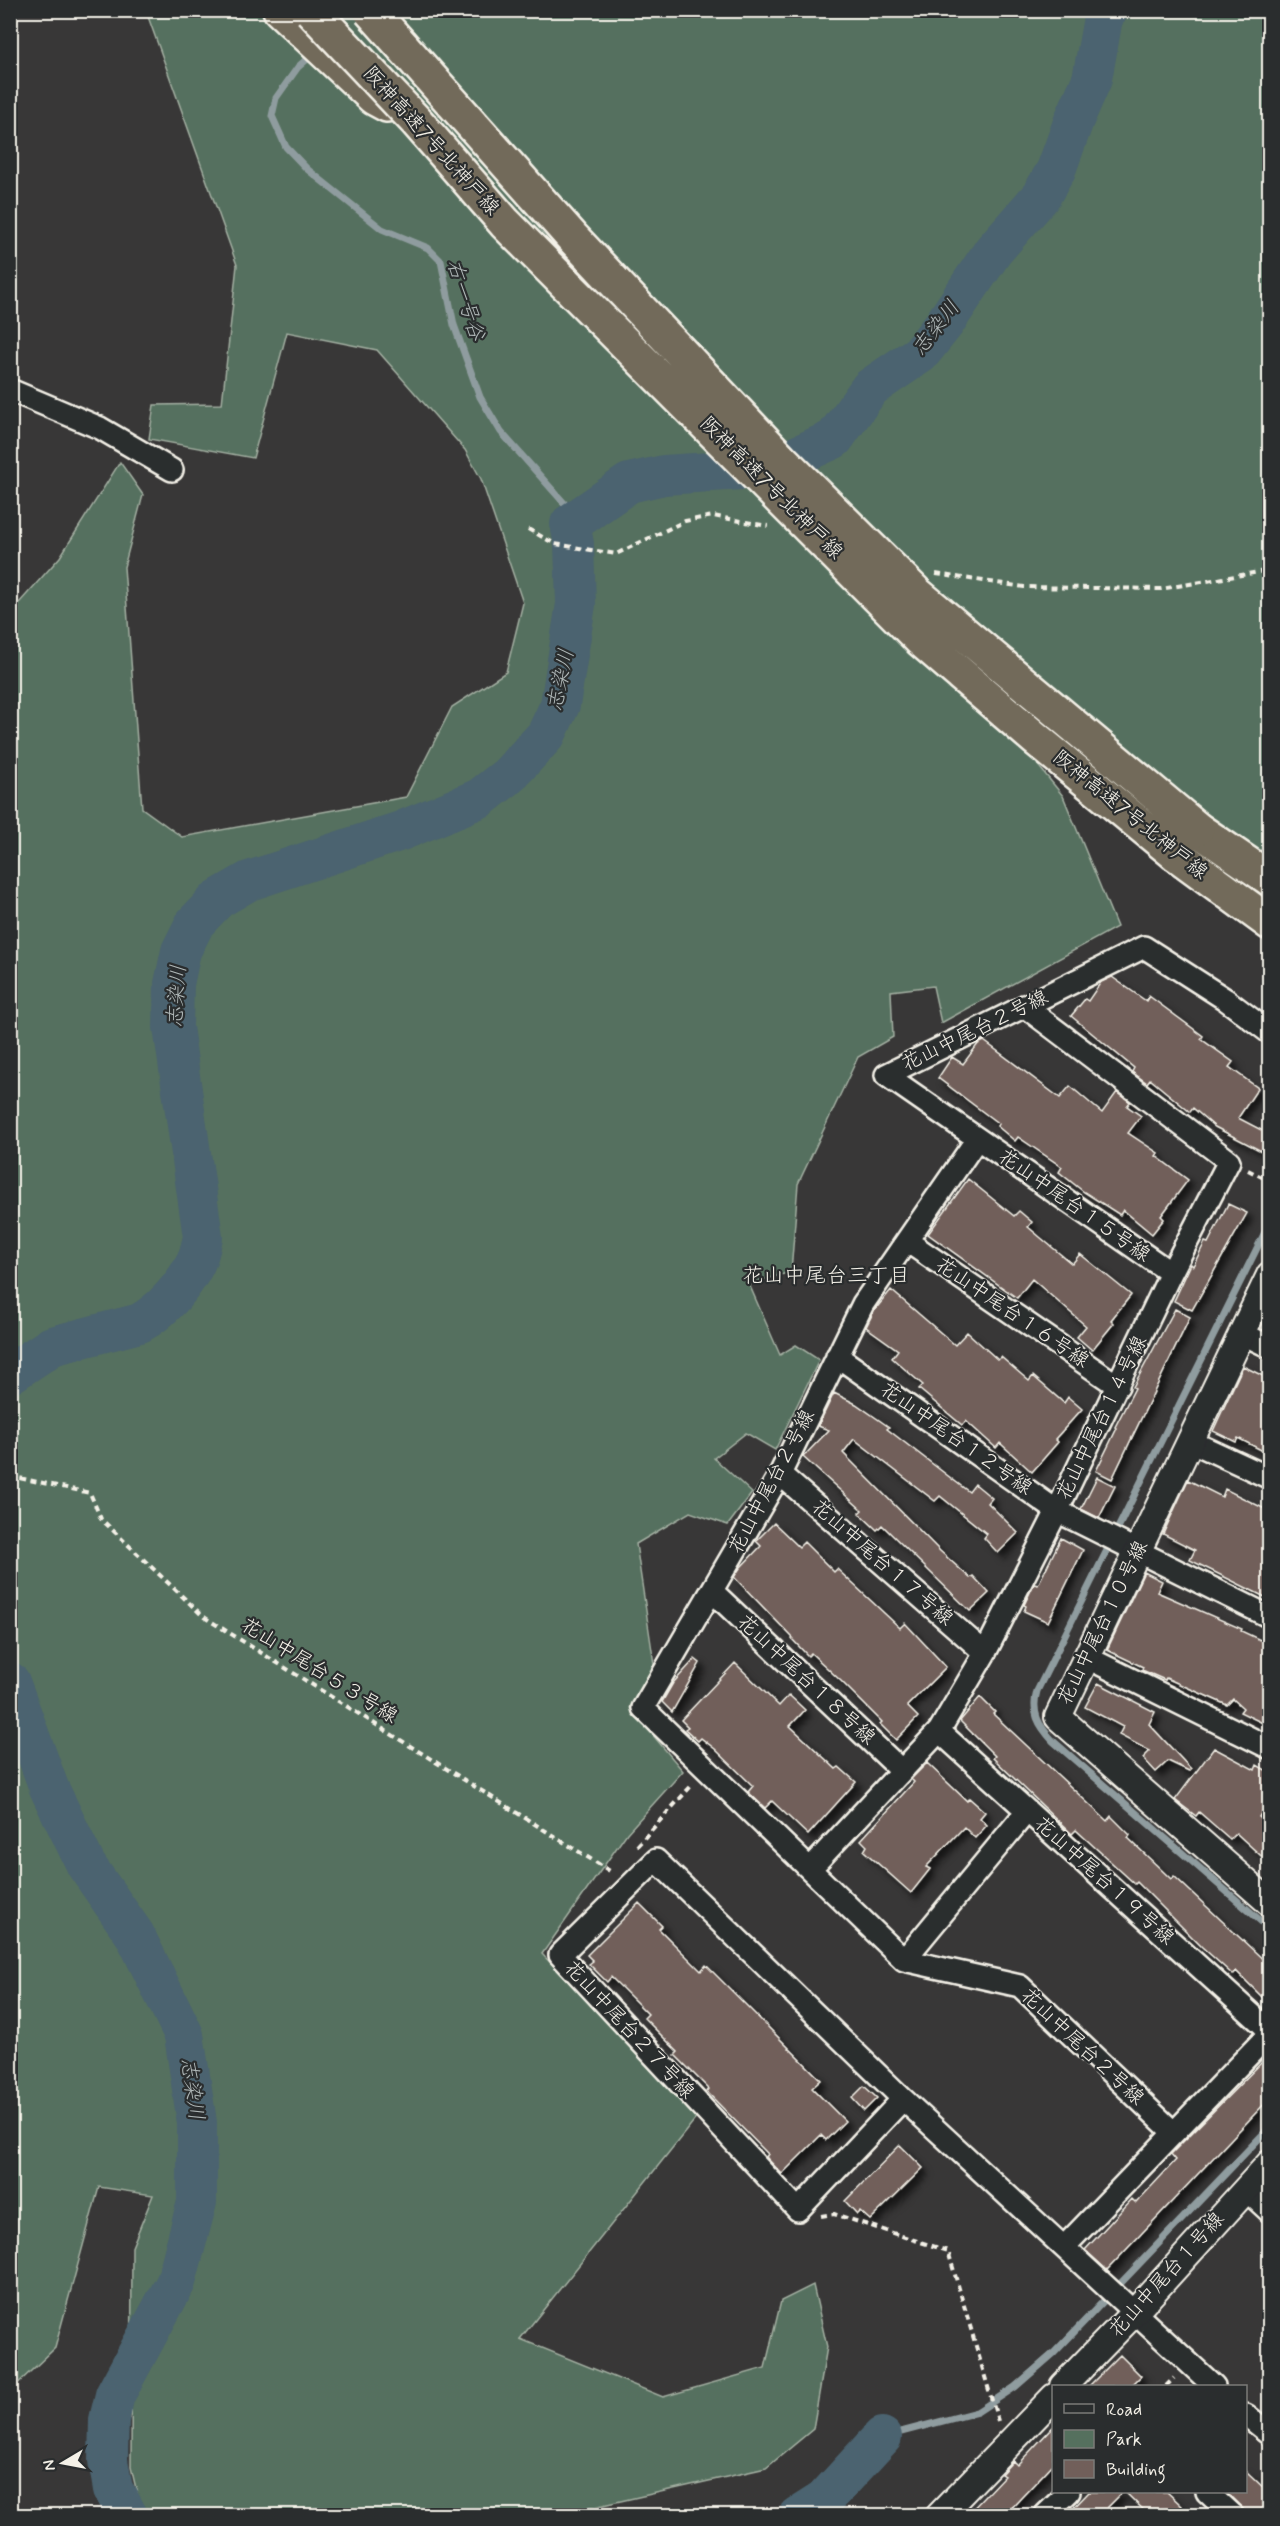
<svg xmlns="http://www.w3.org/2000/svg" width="1280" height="2526" font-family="Mynerve,'Klee One',sans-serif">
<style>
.green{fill:#55705e;stroke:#a4b0a3;stroke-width:1.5}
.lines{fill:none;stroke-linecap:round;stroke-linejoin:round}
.stream{stroke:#8f9c9f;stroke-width:7}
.river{stroke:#4b636f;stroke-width:40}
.building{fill:#715f5a;stroke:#f4f1e8;stroke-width:1.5;filter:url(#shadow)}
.minor-casing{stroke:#f4f1e8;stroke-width:26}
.tertiary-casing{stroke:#f4f1e8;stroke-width:30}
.motorway-casing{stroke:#f4f1e8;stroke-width:38}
.path{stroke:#f4f1e8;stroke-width:4;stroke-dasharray:6 4.5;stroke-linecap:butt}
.minor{stroke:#2a2d2e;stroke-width:21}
.tertiary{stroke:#2a2d2e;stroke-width:26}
.motorway{stroke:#726b5a;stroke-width:33}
.motorway-bridge-casing{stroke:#f4f1e8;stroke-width:38;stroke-linecap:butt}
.motorway-bridge{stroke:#726b5a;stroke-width:33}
.labels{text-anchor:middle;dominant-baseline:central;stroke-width:4.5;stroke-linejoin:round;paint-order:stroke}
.street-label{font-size:20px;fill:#f4f1e8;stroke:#2a2d2e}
.water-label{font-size:21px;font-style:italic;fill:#b0b8b8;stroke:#2a2d2e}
.neighbourhood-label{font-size:21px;fill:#f4f1e8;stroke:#2a2d2e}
</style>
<defs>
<filter id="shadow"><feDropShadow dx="5.5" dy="5.5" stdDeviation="3" flood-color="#0009"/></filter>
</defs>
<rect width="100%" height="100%" fill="#383737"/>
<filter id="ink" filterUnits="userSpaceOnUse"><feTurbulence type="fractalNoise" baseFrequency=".0167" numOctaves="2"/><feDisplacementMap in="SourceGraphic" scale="12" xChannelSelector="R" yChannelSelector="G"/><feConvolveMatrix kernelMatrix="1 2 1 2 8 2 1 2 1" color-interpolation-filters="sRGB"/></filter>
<g filter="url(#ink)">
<path class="green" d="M146 11H1269V873L1083 718 1037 764 1063 796 1117 927 941 1023 933 986 891 991 893 1037 858 1057 798 1184 791 1272 749 1284 780 1355 796 1345 819 1360 775 1450 746 1433 714 1458 752 1493 728 1525 690 1512 636 1544 654 1664 630 1708 683 1771 627 1833 542 1954 697 2117 520 2339 663 2397 765 2368 781 2301 813 2285 827 2347 813 2429 766 2468 559 2515H142L131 2467 132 2247 153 2195 99 2187 55 2348 11 2390V612L60 557 120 462 143 495 124 567 142 808 182 837 406 797 452 707 506 672 523 603 481 479 465 450 377 350 287 332 253 458 149 439 154 405 222 404 237 265Z"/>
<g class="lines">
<path class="stream" d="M314 53 298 67 276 98 272 116 286 147 307 169 382 229 428 248 441 261 454 325 480 397 501 432 565 504 570 524
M1270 1222 1037 1691C1031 1712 1038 1725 1053 1741L1270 1929
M882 2437 977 2412 1015 2387 1054 2353 1270 2127"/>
<path class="river" d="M10 1374 52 1346 140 1323C162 1311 183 1287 195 1264 199 1256 201 1246 203 1237L173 1027 174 984 181 951 195 923 218 899 249 881 401 831 480 798 508 776 546 735 560 705 576 604 574 544 570 524 629 483 664 475 742 470 794 457 834 439 870 388 920 354 944 324 993 251 1041 196 1056 170 1074 120 1092 79 1103 18 1108 10
M10 1682 49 1788 86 1865 135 1935 184 2035 197 2123V2202L176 2282 115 2395 109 2420 108 2460 113 2489 128 2516
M799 2516 824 2500 882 2437"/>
</g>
<path class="building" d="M1112 977 1146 1001 1149 996 1203 1036 1201 1039 1233 1062 1229 1067 1258 1088 1238 1118 1269 1134V1155L1215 1127 1193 1108 1190 1112 1150 1079 1147 1083 1132 1072 1134 1068 1071 1016 1085 999 1088 1001 1101 982Z
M984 1041 1060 1098 1070 1086 1102 1113 1117 1092 1130 1102 1127 1106 1141 1116 1128 1133 1158 1153 1156 1156 1188 1180 1161 1216 1164 1219 1152 1234 1123 1210 1120 1215 1084 1192 1059 1172 1062 1167 1018 1137 1015 1141 997 1126 999 1124 938 1078 952 1057 963 1064 978 1044Z
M968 1179 1014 1216 1019 1211 1032 1222 1028 1227 1072 1264 1080 1254 1131 1295 1111 1320 1114 1323 1092 1350 1077 1337 1086 1326 1032 1279 1017 1298 928 1234Z
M1228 1204 1247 1213 1192 1310 1174 1301 1191 1264 1193 1266 1205 1242 1208 1243Z
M891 1290 955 1345 967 1332 998 1360 1001 1357 1029 1381 1033 1376 1064 1403 1068 1397 1082 1409 1055 1439 1058 1442 1032 1472 1000 1443 996 1448 966 1421 962 1425 919 1389 923 1385 892 1358 898 1350 866 1327 874 1311Z
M1175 1309 1190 1317 1112 1479 1096 1471 1117 1428 1115 1427 1135 1388 1133 1387Z
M1243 1366 1269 1379V1454L1238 1438 1236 1442 1213 1431Z
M834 1393 856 1404 889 1427 887 1429 969 1492 975 1484 992 1498 988 1503 1018 1533 998 1553 984 1538 987 1534 940 1496 935 1501 854 1439 843 1453 940 1551 970 1578 973 1576 989 1593 970 1611 882 1525 877 1530 859 1513 862 1510 803 1457 829 1430 818 1426Z
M1097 1477 1115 1486 1099 1518 1081 1509Z
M1188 1480 1222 1497 1225 1489 1269 1511V1599L1190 1560 1195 1550 1163 1534Z
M774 1523 799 1547 804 1542 834 1572 837 1569 900 1628 905 1623 946 1667 907 1706 918 1717 896 1740 880 1724 882 1722 841 1681 811 1653 808 1656 792 1639 793 1638 734 1577 740 1568 761 1546 756 1541Z
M1061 1538 1083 1550 1048 1622 1024 1611 1026 1606 1024 1605 1034 1584 1038 1585Z
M1144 1572 1162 1581 1157 1592 1242 1629 1241 1631 1269 1644V1726L1240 1712 1243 1708 1233 1699 1227 1705 1166 1678 1165 1680 1142 1670 1143 1667 1107 1650Z
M695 1659 700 1663 672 1712 662 1702 673 1683Z
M735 1663 779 1706 789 1695 805 1710 790 1726 836 1769 839 1767 856 1782 808 1835 772 1801 765 1808 748 1792 753 1786 715 1749 701 1738 698 1741 685 1729 688 1727 681 1720Z
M1098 1683 1155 1712 1149 1724 1191 1769 1189 1771 1168 1761 1156 1772 1143 1758 1150 1751 1119 1735 1123 1727 1085 1707Z
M980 1697 995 1712 993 1714 1074 1790 1107 1821 1111 1816 1130 1835 1128 1838 1171 1879 1174 1876 1269 1965V2004L1236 1971 1233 1975 1202 1947 1137 1882 1135 1884 1076 1830 1072 1834 993 1758 995 1756 960 1721Z
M1214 1748 1255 1770 1257 1765 1269 1772V1800L1259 1817 1269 1827V1863L1236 1833 1230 1839 1199 1812 1196 1816 1175 1800Z
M927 1763 967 1801 969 1798 985 1812 980 1818 987 1825 975 1838 964 1827 926 1867 930 1869 911 1893 864 1851 867 1846 861 1840 914 1782 911 1779Z
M639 1903 662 1926 659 1929 701 1971 706 1965 821 2080 812 2088 845 2121 826 2140 821 2135 782 2174 766 2157 768 2154 707 2092 709 2089 675 2055 678 2052 644 2018 648 2014 611 1977 607 1982 589 1964 593 1961 587 1955Z
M1269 2055V2099L1107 2270 1085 2250 1132 2199 1136 2203 1176 2160 1171 2154Z
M864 2086 877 2098 864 2111 852 2098Z
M900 2145 923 2168 870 2220 860 2211 857 2214 845 2201Z
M1120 2355 1141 2376 1131 2386H1089Z
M1053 2427V2464L1004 2516H966L1004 2476 1001 2474 1013 2461 1017 2465Z
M1245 2470 1269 2493V2516H1250L1226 2492H1245Z
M1089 2492H1123L1099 2516H1066Z
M1125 2492H1167L1182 2506 1173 2516H1150Z"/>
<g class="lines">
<g class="minor-casing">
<path id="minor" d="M10 390 100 428 172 470
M977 1139 863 1304 780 1474 643 1708 904 1960 1020 1986 1173 2132
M907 1241 1118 1386
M1171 1273 886 1075 1144 947 1225 999 1270 1033
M1241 1333 1270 1347
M837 1356 1057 1511 1270 1617
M1190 1441 1270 1478
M780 1474 985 1653
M712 1591 901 1770
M1086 1657 1270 1748
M939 1731 1270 2031
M656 1860 903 2099 798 2210 560 1955Z
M810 1869 939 1731 985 1653 1057 1511 1171 1273 1229 1161 1024 1006
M904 1960 1027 1811
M903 2099 1214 2386
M1245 2189 1270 2212
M1064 2247 1270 2033
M1246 2415 1270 2434
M1207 2492 1233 2516
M1044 2516 1069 2492"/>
</g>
<g class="tertiary-casing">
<path id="tertiary" d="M1270 1275 1058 1717 1270 1903
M1063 2386 1133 2314 1270 2163
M939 2516 1054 2397"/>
</g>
<g class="motorway-casing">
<path id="motorway" d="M280 10 374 98 387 105
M1197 829 1270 879
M1176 854 1270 923"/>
</g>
<path class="path" d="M528 529 555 544 616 554 685 521 713 516 768 526
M936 574 1024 587 1161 589 1270 570
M1248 1170 1270 1181
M10 1476 90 1493 101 1519 204 1617 613 1873
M637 1846 693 1784
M821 2216 834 2214 948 2251 998 2421
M1166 2386 1174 2378"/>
<use href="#minor" class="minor"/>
<use href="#tertiary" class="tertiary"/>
<use href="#motorway" class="motorway"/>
<g class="motorway-bridge-casing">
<path id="motorway-bridge" d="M311 10 417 122 505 223 921 640 1036 739 1176 854
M370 10 572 237 783 461 917 594 1197 829"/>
</g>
<use href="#motorway-bridge" class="motorway-bridge"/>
</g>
</g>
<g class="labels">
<g class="street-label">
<text transform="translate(431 141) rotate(48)">阪神高速7号北神戸線</text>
<text transform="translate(771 488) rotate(45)">阪神高速7号北神戸線</text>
<text transform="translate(1130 815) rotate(39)">阪神高速7号北神戸線</text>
<text transform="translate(975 1031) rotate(-26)">花山中尾台２号線</text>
<text transform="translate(1074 1206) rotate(35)">花山中尾台１５号線</text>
<text transform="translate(1012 1313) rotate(34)">花山中尾台１６号線</text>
<text transform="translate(1102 1418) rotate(-64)">花山中尾台１４号線</text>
<text transform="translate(956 1439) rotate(35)">花山中尾台１２号線</text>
<text transform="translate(772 1482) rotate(-62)">花山中尾台２号線</text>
<text transform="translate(882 1563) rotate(41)">花山中尾台１７号線</text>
<text transform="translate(1103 1623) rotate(-64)">花山中尾台１０号線</text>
<text transform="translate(319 1671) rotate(32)">花山中尾台５３号線</text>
<text transform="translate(806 1680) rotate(43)">花山中尾台１８号線</text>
<text transform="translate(1104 1881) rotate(42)">花山中尾台１９号線</text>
<text transform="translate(629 2030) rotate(47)">花山中尾台２７号線</text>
<text transform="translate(1082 2047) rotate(43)">花山中尾台２号線</text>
<text transform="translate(1167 2275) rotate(-48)">花山中尾台１号線</text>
</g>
<g class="water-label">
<text transform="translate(465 300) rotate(73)">右一号谷</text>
<text transform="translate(936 328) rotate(-52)">志染川</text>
<text transform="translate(561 680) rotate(-78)">志染川</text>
<text transform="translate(177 996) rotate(-86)">志染川</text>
<text transform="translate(192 2089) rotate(82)">志染川</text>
</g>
<g class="neighbourhood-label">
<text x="826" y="1276">花山中尾台三丁目</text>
</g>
</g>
<rect width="1280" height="2526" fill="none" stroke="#2a2d2e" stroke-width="36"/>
<rect x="18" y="18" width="1244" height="2490" fill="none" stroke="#f4f1e8" stroke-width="2" filter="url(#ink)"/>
<rect x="1052" y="2385" width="195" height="108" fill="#2a2d2e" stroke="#7b7b78" stroke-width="1.5"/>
<rect x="1064" y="2404" width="30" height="9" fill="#2a2d2e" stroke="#7b7b78" stroke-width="1.5"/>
<text x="1106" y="2415" font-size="18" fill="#f4f1e8">Road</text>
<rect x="1064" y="2430" width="30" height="18" fill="#55705e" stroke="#7b7b78" stroke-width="1.5"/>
<text x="1106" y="2445" font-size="18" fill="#f4f1e8">Park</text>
<rect x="1064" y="2460" width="30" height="18" fill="#715f5a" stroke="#7b7b78" stroke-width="1.5"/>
<text x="1106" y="2475" font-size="18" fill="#f4f1e8">Building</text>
<g transform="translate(63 2463) rotate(260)" stroke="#2a2d2e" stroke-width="4.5" paint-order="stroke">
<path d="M0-4.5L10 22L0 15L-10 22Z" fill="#f4f1e8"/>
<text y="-9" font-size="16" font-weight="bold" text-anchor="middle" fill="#f4f1e8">N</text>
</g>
</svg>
